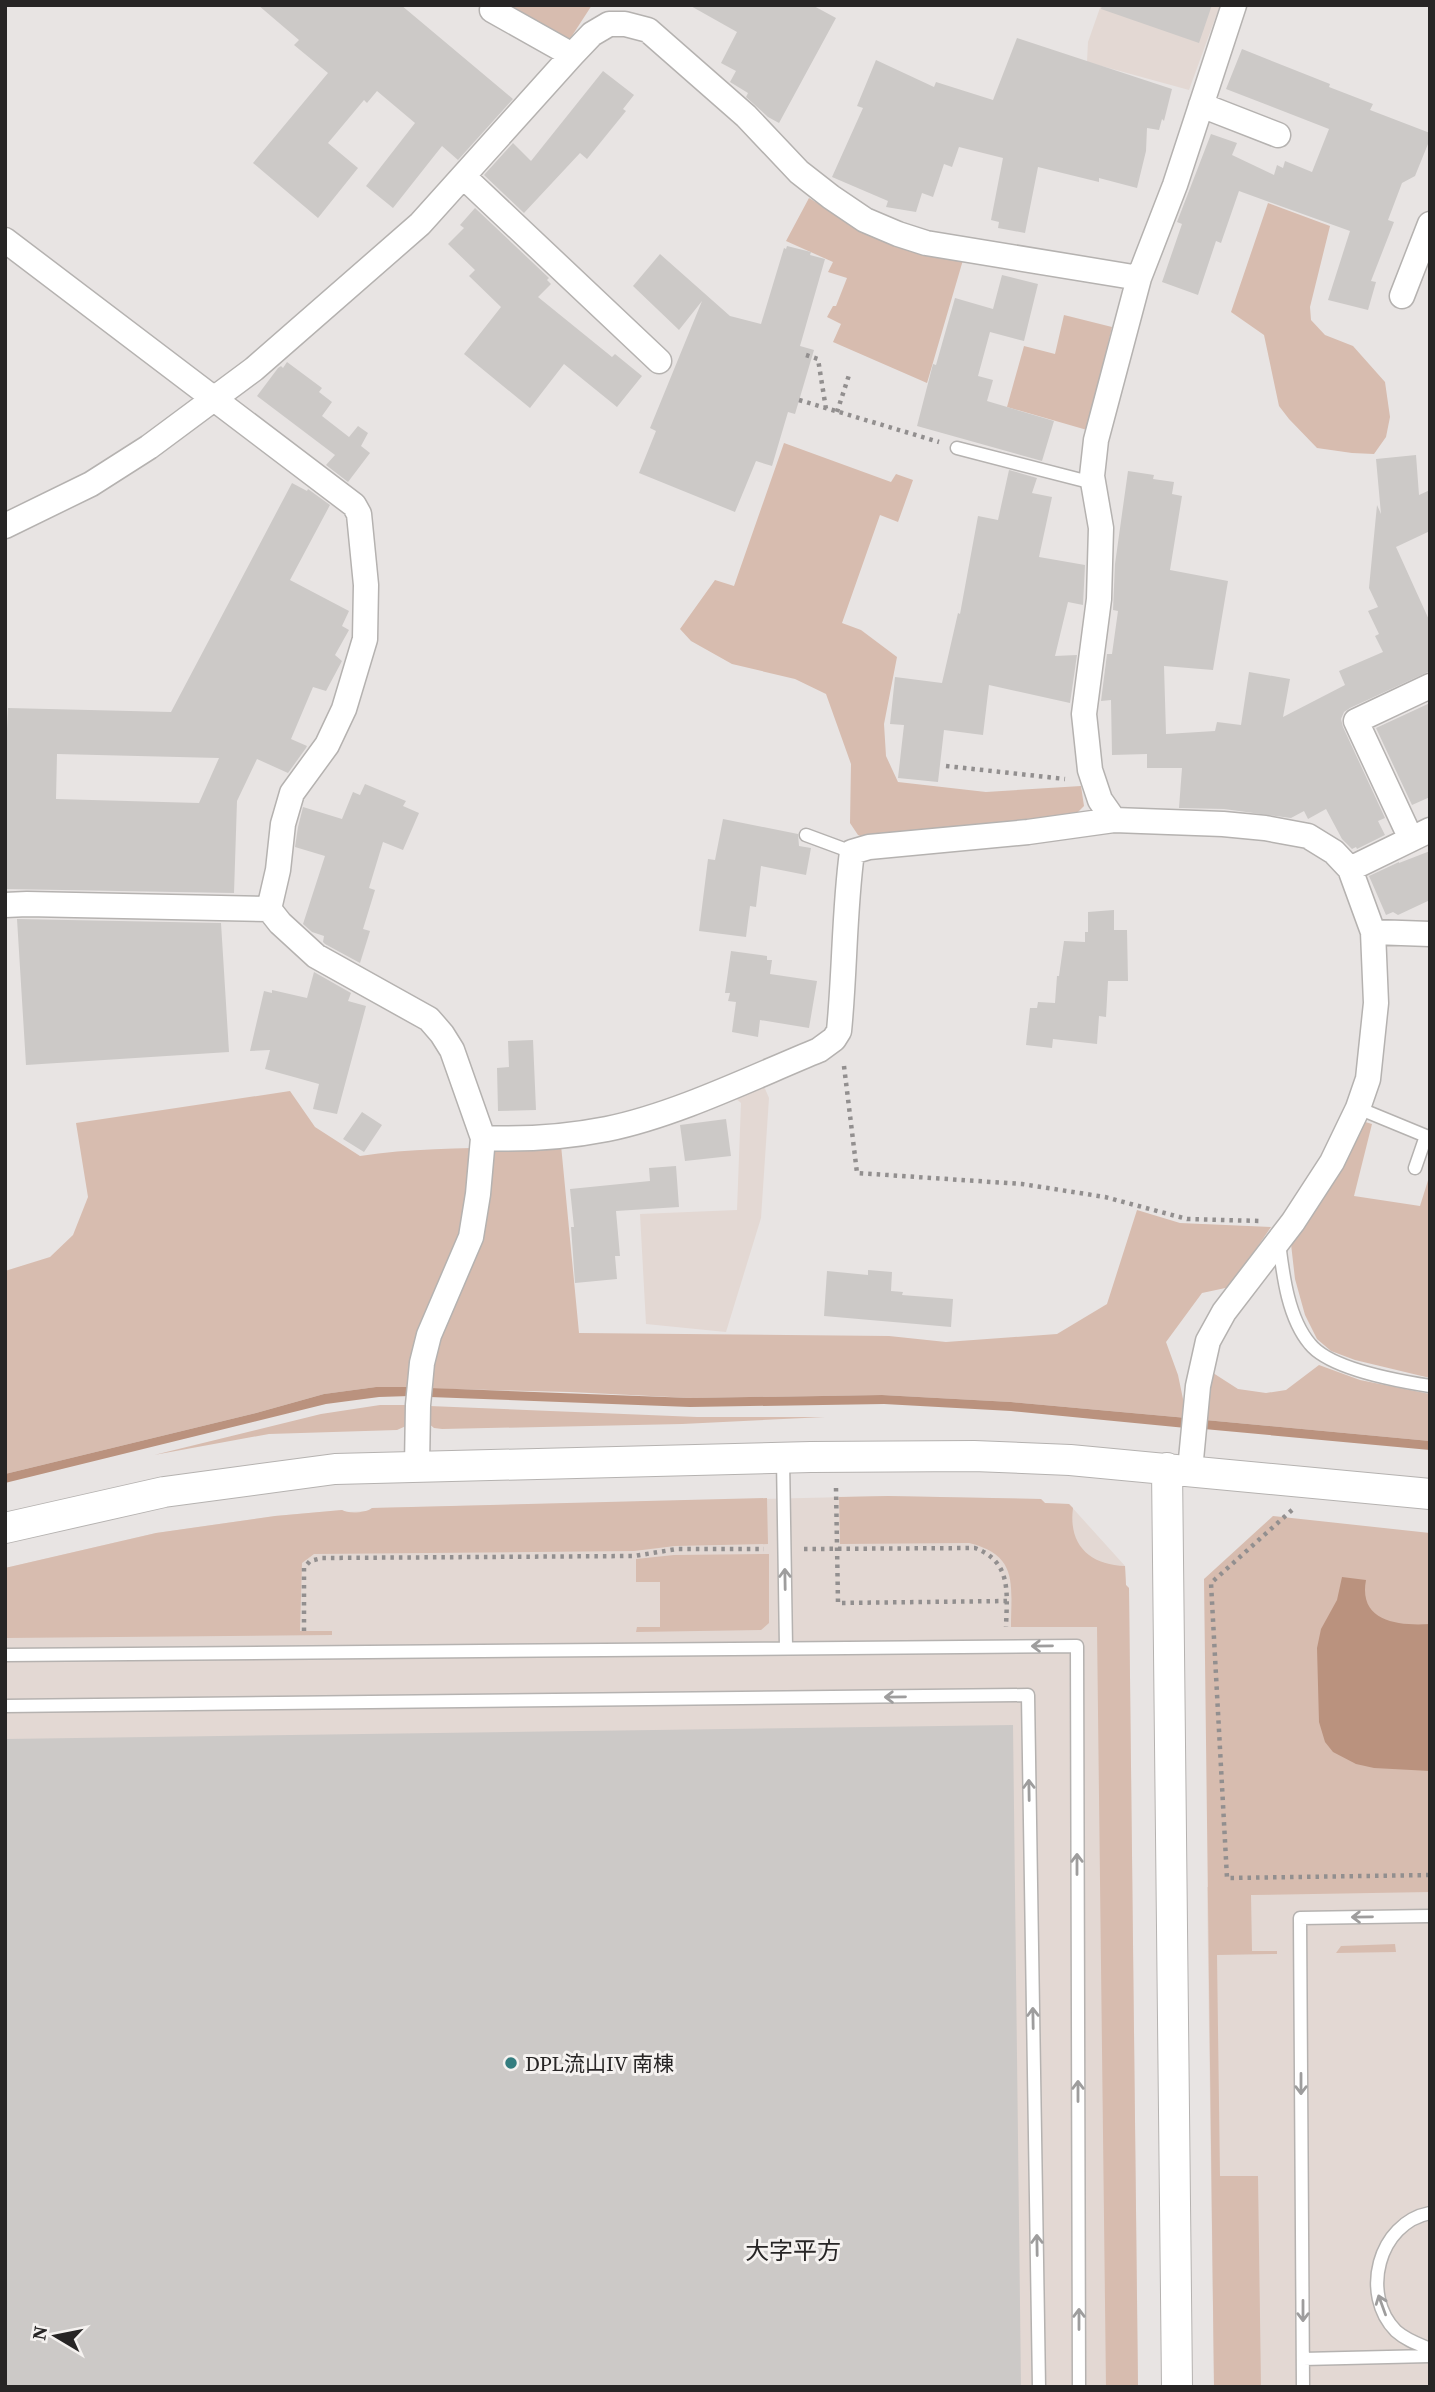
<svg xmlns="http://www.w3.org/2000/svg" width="1435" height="2392" font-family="'Source Serif 4','Noto Sans JP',serif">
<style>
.built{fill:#e3d8d3}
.green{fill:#d7bcaf}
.water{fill:#ba927e}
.building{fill:#ccc9c7;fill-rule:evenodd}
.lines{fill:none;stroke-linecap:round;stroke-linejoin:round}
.service-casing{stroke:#b5b2b0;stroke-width:15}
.minor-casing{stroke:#b5b2b0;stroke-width:27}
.tertiary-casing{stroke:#b5b2b0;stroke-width:32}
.path{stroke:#928f8f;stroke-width:4.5;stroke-dasharray:3.5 5;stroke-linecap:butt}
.service{stroke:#fff;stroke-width:12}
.minor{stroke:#fff;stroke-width:24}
.tertiary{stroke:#fff;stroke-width:30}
.oneway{stroke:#9e9d9d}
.poi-dot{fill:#347d7f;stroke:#f5f2f0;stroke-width:2.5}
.labels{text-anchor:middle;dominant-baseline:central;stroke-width:6;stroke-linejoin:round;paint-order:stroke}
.poi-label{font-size:21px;fill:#272525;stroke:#f5f2f0;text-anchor:start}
.quarter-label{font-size:24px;fill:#272525;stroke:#f5f2f0}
</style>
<rect width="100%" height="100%" fill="#e8e4e3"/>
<path class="built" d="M1101 5H1220L1189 90 1087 62 1088 42Z
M763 1084 769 1098 761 1218 726 1332 646 1324 640 1214 737 1210 741 1103 732 1095Z
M888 1496 1041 1499 1045 1503 1069 1504 1125 1566 1126 1585 1129 1588 1138 2387H5V1568L156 1533 275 1516 342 1510 346 1512 369 1511 372 1508Z
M1430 1884V2387H1214L1207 1887Z"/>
<path class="green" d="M500 5H592L568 42Z
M809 198 858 228 963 260 927 383 833 342 841 324 827 317 833 306H836L847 278 828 272 833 262 786 241Z
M1268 203 1330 226 1310 307 1311 320 1325 335 1353 346 1385 382 1390 417 1386 437 1374 454 1352 453 1317 448 1289 419 1279 406 1264 335 1231 312Z
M1064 315 1112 327 1087 430 1007 407 1024 346 1055 354Z
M784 443 891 482 896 474 913 480 898 522 880 515 842 623 861 630 897 657 884 724 886 756 898 782 986 792 1081 786 1084 806 1076 814 1051 820 863 837 858 835 850 823 851 764 826 694 795 679 732 664 691 641 680 629 715 580 734 586Z
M290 1091 315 1127 360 1156C426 1146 494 1149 561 1145L579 1333 889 1336 946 1342 1057 1334 1107 1304 1137 1210 1180 1223 1271 1227 1230 1287 1202 1293 1166 1342 1178 1375 1187 1418 1011 1402 882 1395 691 1398 570 1392 376 1387 324 1394 256 1413 5 1474V1271L50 1257 73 1235 88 1197 76 1123Z
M1362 1121 1372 1124 1354 1196 1420 1206 1430 1174V1378L1355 1360 1331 1351 1317 1339 1305 1315 1295 1279 1291 1244Z
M1319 1365 1360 1380 1430 1394V1441L1205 1420 1210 1371 1238 1389 1266 1393 1286 1390Z
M380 1405H409L406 1426 397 1430 269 1434 154 1455 321 1414Z
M429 1406 697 1417H825L682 1424 442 1429 434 1428 428 1423Z
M888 1496 1041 1499 1045 1503 1069 1504 1073 1508C1068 1545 1090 1565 1125 1566L1126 1585 1129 1588 1138 2387H1106L1097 1627H1011C1011 1585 1019 1555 969 1543L840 1544 839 1497Z
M767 1498 768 1544 675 1546 634 1551 314 1554 302 1563 300 1631H332V1635L5 1638V1568L156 1533 275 1516 342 1510C348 1514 366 1513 372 1508Z
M1273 1516 1430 1533V1892L1251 1895 1252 1951H1277V1954L1217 1955 1220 2176H1258L1261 2387H1214L1204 1579Z
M769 1554V1623L761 1630 636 1632 637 1627H660V1582H636V1559L674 1555Z
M1395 1944 1396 1952 1336 1953 1341 1946Z"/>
<path class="water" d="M376 1387H411L410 1396 379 1397 326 1404 5 1483V1474L256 1413 324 1394Z
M430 1388 691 1398 882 1395 1011 1402 1187 1418 1186 1428 1011 1411 884 1404 690 1407 430 1397Z
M1205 1420 1430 1441V1450L1204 1429Z
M1342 1577 1366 1580C1358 1622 1399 1626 1430 1624V1771L1374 1768 1356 1764 1333 1752 1325 1742 1319 1722 1317 1648 1321 1629 1337 1600Z"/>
<path class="building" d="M258 5H401L513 99 458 160 442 146 393 208 366 186 415 123 377 91 367 103 364 100 328 143 358 168 318 218 253 163 328 73 294 45 299 40Z
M689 5H812L836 18 779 123 768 117 746 97 748 93 730 82 736 71 721 63 737 32Z
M1102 5H1212L1199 43 1101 9Z
M1017 38 1172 89 1164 121 1162 119 1159 130 1147 128 1146 151 1137 188 1099 178V182L1038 167 1025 233 998 228 999 222 991 220 1003 158 959 147 952 167 944 164 933 197 922 193 916 212 886 207 888 201 832 177 863 108 857 106 876 60 934 87 936 82 993 100Z
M1242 49 1330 84 1329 87 1373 104 1370 110 1430 133V139L1415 176 1402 183 1388 220 1394 222 1371 281 1376 282 1368 310 1328 300 1350 231 1239 191 1221 243 1216 241 1198 295 1162 282 1182 224 1177 222 1211 134 1237 143 1232 155 1274 175 1277 165 1283 168 1285 161 1312 172 1329 129 1226 89Z
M603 71 634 95 623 109 626 111 587 159 580 153 524 213 484 175 513 143 531 161Z
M475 208 549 278 547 280 551 284 538 297 612 357 615 354 642 376 617 407 564 364 530 408 464 354 501 307 469 276 475 270 448 244 464 228 460 225Z
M787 246 811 252 810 255 825 259 800 346 814 350 795 414 788 412 772 466 756 461 735 512 639 473 656 431 650 428 702 301 679 330 633 286 660 254 730 316 761 324 784 248 786 249Z
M1002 275 1038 284 1024 341 990 332 978 376 993 380 987 401 1054 421 1042 461 917 426 933 364 936 365 955 298 993 309Z
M287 362 322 388 319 392 332 402 322 416 349 437 358 426 368 433 361 446 370 453 348 482 326 465 335 455 257 396 278 368 281 366 283 368Z
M1416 455 1419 495 1430 490V531L1396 547 1430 622V671L1350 708 1344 712 1341 719 1343 727 1385 818 1378 821 1385 835 1357 849 1356 847 1352 849 1342 839 1326 809 1308 819 1304 811 1291 818 1224 809 1179 808 1182 768H1147V754L1112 755 1111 700 1101 701 1107 654H1112L1118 611 1113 610 1115 564 1128 471 1154 475 1153 479 1174 482 1172 494 1182 496 1170 570 1228 581 1213 670 1164 666 1166 734 1215 731 1217 722 1241 725 1249 672 1290 679 1283 717 1345 685 1339 671 1383 652 1375 636 1379 634 1368 611 1378 607 1369 588 1377 505 1381 514 1376 459Z
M1009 470 1037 478 1032 493 1052 497 1039 557 1085 565 1083 605 1068 602 1055 656 1077 655 1070 703 989 685 983 735 944 730 938 782 898 778 904 725 890 724 895 677 942 683 958 613 960 614 978 516 998 520Z
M292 483 307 491 308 489 330 505 290 580 349 611 342 626 349 630 335 655 342 661 326 691 313 687 291 739 307 746 306 748 288 773 257 759 237 801 234 893 5 889V772L8 708 171 712ZM57 754 219 758 199 803 56 799Z
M1430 703V797L1412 805 1376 728Z
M365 784 406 801 403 806 419 813 403 850 383 842 369 888 375 890 363 929 370 931 360 963 325 944 323 942 324 936 312 932 303 924 325 856 295 847 298 827 303 807 342 819 353 792 360 795Z
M723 819 798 834 799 846 811 848 806 875 761 866 756 907 750 906 746 937 699 931 708 859 715 860Z
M1430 851V900L1398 915 1393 912 1386 915 1369 876 1399 862V863Z
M1114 910V930H1127L1128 981H1108L1106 1017 1099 1016 1097 1044 1053 1039 1052 1048 1026 1045 1030 1008H1037L1038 1002 1055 1003 1057 976H1059L1064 941 1085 942V932H1088V912Z
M17 919 221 923 229 1052 26 1065Z
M731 951 767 956V960H772L770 974 817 981 809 1028 760 1020 758 1037 732 1032 736 1002 728 1001 730 993H725Z
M314 972 351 993 348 1001 366 1006 337 1114 313 1109 319 1084 265 1069 270 1050 250 1051 264 991 272 993V990L307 998Z
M533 1040 536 1110 498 1111 497 1068 509 1067 508 1041Z
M362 1112 382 1125 364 1152 343 1139Z
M726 1119 731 1156 685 1161 680 1125Z
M676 1166 679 1207 616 1211 620 1256H615L617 1279 575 1283 571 1227H574L570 1189 650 1181 649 1168Z
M868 1270 892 1272 891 1291 903 1292 902 1295 953 1299 951 1327 824 1316 827 1271 868 1275Z
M1013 1725 1021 2387H5V1739Z"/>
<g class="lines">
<g class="service-casing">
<path id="service" d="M957 448 1093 483
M806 835 852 852
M1358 1108 1426 1136 1415 1168
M1279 1243C1283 1275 1288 1318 1310 1344 1330 1369 1398 1381 1430 1386
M783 1459 786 1647
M5 1655 1077 1646 1079 2387
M5 1706 1028 1695 1039 2387
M1430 2213C1378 2223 1360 2295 1396 2331 1406 2340 1418 2344 1430 2349
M1303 2359 1430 2356
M1303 2387 1300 1918 1430 1916"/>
</g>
<g class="minor-casing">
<path id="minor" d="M493 5 492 10 572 55
M1201 105 1278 135
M464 177 659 361
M5 240 354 505 359 514 366 585 365 639 344 709 327 745 292 793 283 824 278 870 269 909 280 923 316 956 429 1019 442 1034 452 1050 483 1138 478 1194 471 1237 429 1335 422 1363 418 1405 417 1467
M1402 296 1430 224
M5 526 91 484 149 447 254 369 420 224 572 55 592 34 609 24H625L648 30 746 116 799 172 831 197 865 220 898 234 926 243 1139 278
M1114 820 1100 800 1090 770 1084 714 1099 599 1101 528 1092 476 1096 440 1139 278 1175 185 1234 5
M1411 839 1356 721 1430 686
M1350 869 1430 830
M5 905 27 904 269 909
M1373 932 1430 934
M483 1138C524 1140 566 1137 607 1129 676 1115 753 1077 819 1050L834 1039 839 1031C845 971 844 911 852 852L869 847 1028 832 1114 820 1223 824 1265 828 1308 836 1334 852 1350 869 1373 932 1376 1003 1368 1079 1358 1108 1332 1162 1293 1222 1224 1312 1208 1341 1198 1386 1190 1470"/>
</g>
<g class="tertiary-casing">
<path id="tertiary" d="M1167 1468 1177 2387
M5 1528 164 1492 335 1469 811 1457 974 1456 1070 1460 1430 1494"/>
</g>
<path class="path" d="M806 355 818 359 826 409
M799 400 939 442
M837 412 850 372
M946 766 1065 779
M844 1066 857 1173 1022 1184 1105 1197 1187 1219 1261 1221
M836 1488 838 1603 1007 1601
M1292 1510 1211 1583 1227 1878 1430 1875
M804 1549 975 1548C1012 1562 1007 1593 1006 1627
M304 1631V1568L310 1561 322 1558 634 1556 677 1549H764"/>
<use href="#service" class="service"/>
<use href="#minor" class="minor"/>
<use href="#tertiary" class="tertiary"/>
</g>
<defs><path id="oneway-shaft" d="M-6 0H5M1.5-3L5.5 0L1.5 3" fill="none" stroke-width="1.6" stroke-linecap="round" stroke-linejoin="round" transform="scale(1.75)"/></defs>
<g class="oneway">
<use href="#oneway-shaft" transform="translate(785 1579) rotate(-91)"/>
<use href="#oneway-shaft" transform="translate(1042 1646) rotate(179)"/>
<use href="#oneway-shaft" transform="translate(895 1697) rotate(179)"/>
<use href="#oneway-shaft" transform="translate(1029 1790) rotate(-91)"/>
<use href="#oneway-shaft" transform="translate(1077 1864) rotate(-90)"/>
<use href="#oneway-shaft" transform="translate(1362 1917) rotate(179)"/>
<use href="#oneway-shaft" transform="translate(1033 2018) rotate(-91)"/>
<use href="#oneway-shaft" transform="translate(1301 2084) rotate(90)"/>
<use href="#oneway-shaft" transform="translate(1078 2091) rotate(-90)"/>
<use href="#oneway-shaft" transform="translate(1037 2245) rotate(-91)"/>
<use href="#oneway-shaft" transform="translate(1382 2305) rotate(-110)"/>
<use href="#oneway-shaft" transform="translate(1303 2311) rotate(90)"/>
<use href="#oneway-shaft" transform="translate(1079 2319) rotate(-90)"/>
</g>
<circle class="poi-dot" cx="511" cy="2063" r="7"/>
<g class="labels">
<g class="poi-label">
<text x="525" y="2063">DPL流山IV 南棟</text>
</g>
<g class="quarter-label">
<text x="793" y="2250">大字平方</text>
</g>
</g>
<rect width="1435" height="2392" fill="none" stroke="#272525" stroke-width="14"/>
<g transform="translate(56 2336) rotate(280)" stroke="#f5f2f0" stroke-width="5" paint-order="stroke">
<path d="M0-5L12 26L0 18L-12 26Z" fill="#272525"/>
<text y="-10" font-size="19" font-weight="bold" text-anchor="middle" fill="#272525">N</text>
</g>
</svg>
